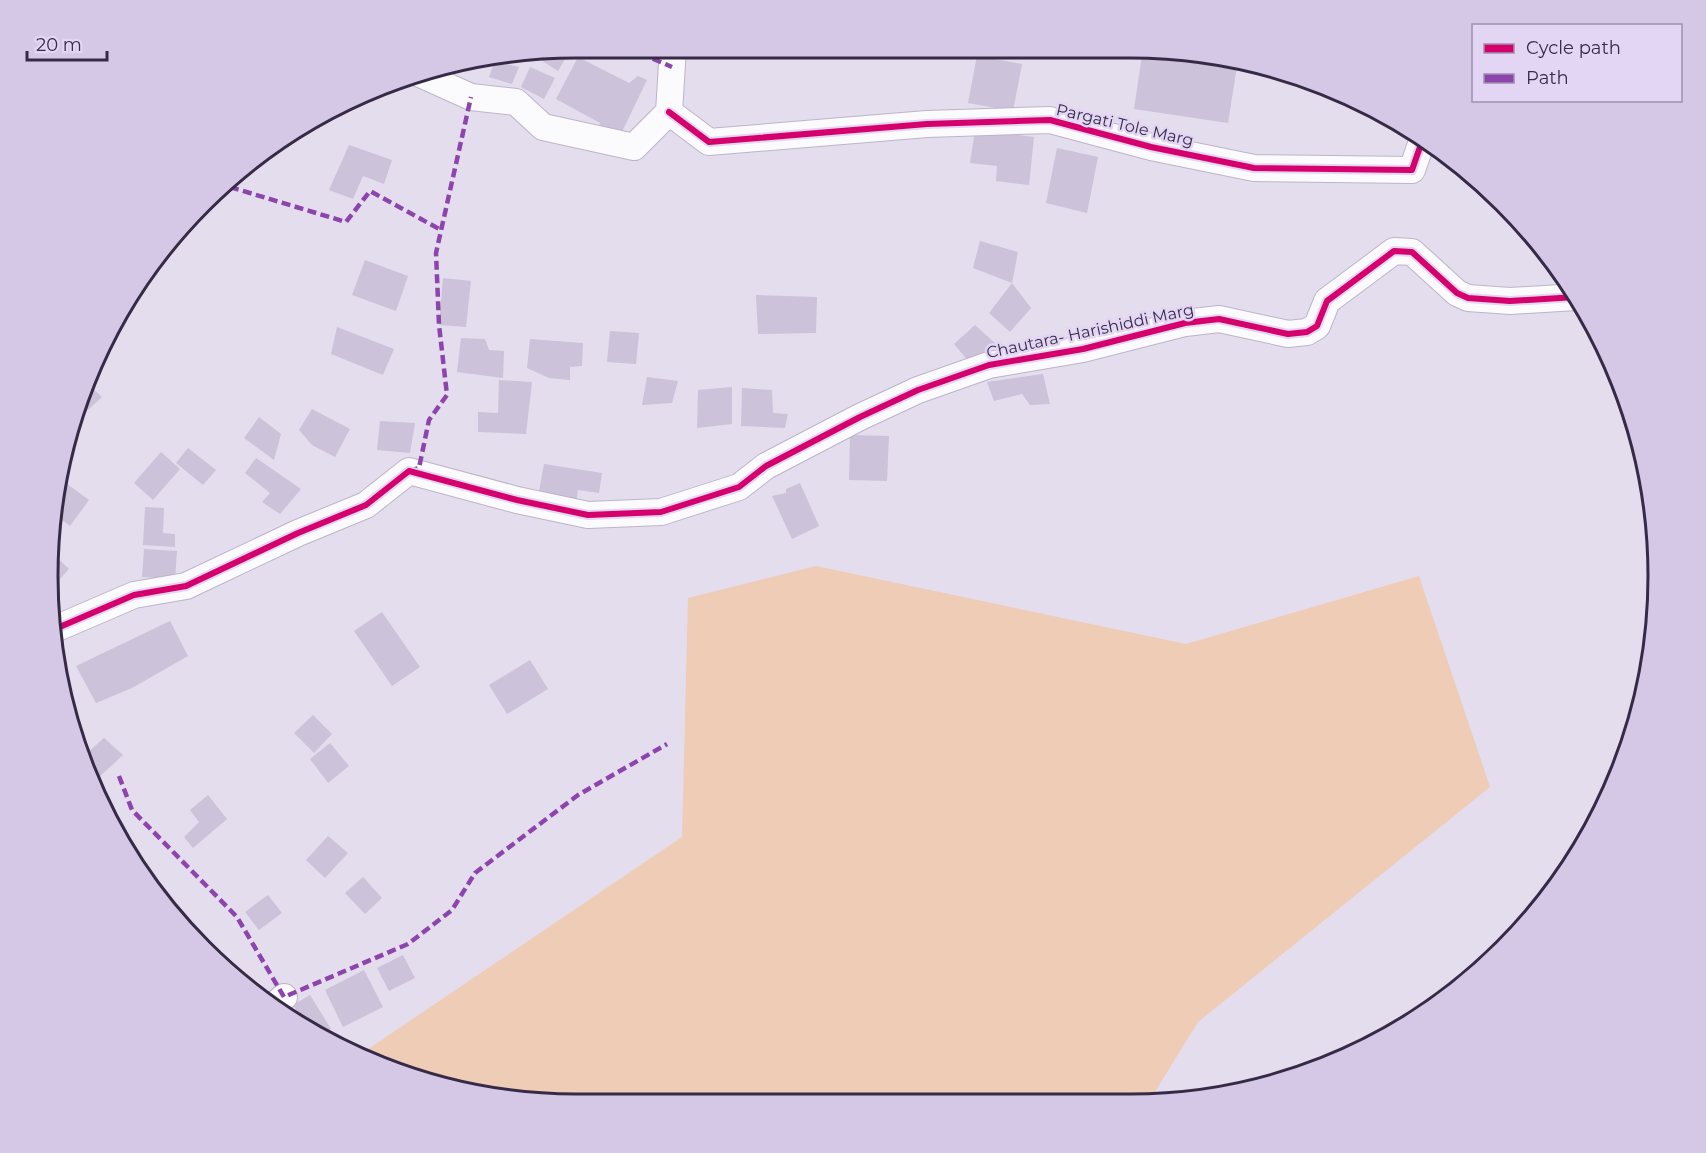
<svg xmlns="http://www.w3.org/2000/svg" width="1706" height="1153" font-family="Montserrat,sans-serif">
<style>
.green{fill:#eeccb6}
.building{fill:#ccc2d9}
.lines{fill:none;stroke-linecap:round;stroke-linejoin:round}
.minor-casing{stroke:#beb4c9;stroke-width:28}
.minor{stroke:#fbfafc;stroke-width:26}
.quiet{stroke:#8e44ad;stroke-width:4.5;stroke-dasharray:9 4.5;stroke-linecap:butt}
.cycleway-casing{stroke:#e3d6f4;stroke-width:10}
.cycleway{stroke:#d6006c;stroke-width:6}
.labels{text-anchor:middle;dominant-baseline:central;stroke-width:5;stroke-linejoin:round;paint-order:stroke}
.street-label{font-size:16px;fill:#372a47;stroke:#e3d6f4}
.rim{fill:none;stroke:#372a47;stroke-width:3}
</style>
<rect width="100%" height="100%" fill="#e4dded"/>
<path class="green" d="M816 566 1186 644 1419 576 1490 787 1198 1022 1148 1103 576 1105 474 1095 358 1056 682 837 688 598Z"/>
<path class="building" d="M571 49 558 71 536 57 537 55Z
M1143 49 1238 60 1228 123 1134 109Z
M977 56 1022 64 1013 111 968 103Z
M578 57 629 83 638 76 647 80 618 140 599 130 600 123 556 99Z
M495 61 519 67 512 84 489 77Z
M530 67 555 78 544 99 521 87Z
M323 117 319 129 309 124Z
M975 130 1034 137 1029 185 996 181 997 166 970 163Z
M349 145 392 160 384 184 363 176 353 199 329 190Z
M1057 148 1098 157 1087 213 1046 203Z
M980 241 1018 252 1012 283 973 268Z
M365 260 408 276 396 311 352 295Z
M443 278 471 281 466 327 439 325Z
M1012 283 1031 308 1010 332 989 313Z
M756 295 817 297 816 333 758 334Z
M975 325 996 344 970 363 954 344Z
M337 327 394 349 383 375 331 354Z
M610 331 639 333 636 364 607 362Z
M461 338 485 339 489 350 504 351 503 378 457 372Z
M530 339 583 343 582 366 570 367V380L549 378 527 368Z
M1043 374 1050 404 1030 405 1022 394 994 401 987 382Z
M647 377 678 381 672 403 642 405Z
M499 380 532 382 526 434 478 432V412L498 413Z
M86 382 102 397 77 420Z
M732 387V424L697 428 698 390Z
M742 388 772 390 773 413 788 414 785 428 741 426Z
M312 409 350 429 335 457 312 445 299 430Z
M259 417 281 434 274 460 244 438Z
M380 421 415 423 410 453 377 450Z
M850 435 889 436 887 481 849 480Z
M188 448 216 470 203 485 176 463Z
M161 452 180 469 153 500 134 483Z
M256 458 301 489 280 514 262 502 270 493 245 473Z
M544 464 602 473 599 493 578 490 576 504 538 497Z
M63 481 89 500 70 526 55 515Z
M800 483 819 526 792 539 772 496 786 493V489Z
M145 507 164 508 163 533 175 534V547L143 545Z
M144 549 177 551 175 579 142 577Z
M50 551 69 569 52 588 51 571Z
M382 612 420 667 392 686 354 631Z
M170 621 188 656 132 688 96 703 76 666Z
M530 660 548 689 507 714 489 685Z
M313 715 332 734 314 753 294 733Z
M104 738 123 755 96 780 86 754Z
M330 743 349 766 328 783 310 759Z
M208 795 227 819 193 848 184 837 199 822 190 810Z
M328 836 348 853 325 878 306 860Z
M363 877 382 898 365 914 345 893Z
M268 895 282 913 259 930 245 912Z
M403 955 415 978 389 991 377 968Z
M364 970 383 1007 343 1027 325 990Z
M310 995 331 1029 321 1035 305 1023 293 1005Z"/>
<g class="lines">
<g class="minor-casing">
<path id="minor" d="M420 74 471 97 516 102 543 127 634 147 669 112 673 48
M669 112 709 142 927 124 1050 120 1151 147 1254 168 1412 170 1421 144
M55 629 134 595 186 586 298 533 366 505 409 471 517 500 588 515 661 512 739 487 766 466 860 417 918 390 989 365 1083 349 1185 323 1219 319 1288 334 1307 332 1317 326 1327 301 1394 251 1412 252 1457 293 1468 298 1510 301 1576 297
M277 1003 284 997"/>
</g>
<use href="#minor" class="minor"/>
<path class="quiet" d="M628 48 672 67
M230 187 346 222 370 191 441 230
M409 471 419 468 429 420 447 395 439 325 436 253 471 97
M119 776 132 810 237 917 284 997 408 944 452 910 475 873 578 795 667 744"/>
<g class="cycleway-casing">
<path id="cycleway" d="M669 112 709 142 927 124 1050 120 1151 147 1254 168 1412 170 1421 144
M55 629 134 595 186 586 298 533 366 505 409 471 517 500 588 515 661 512 739 487 766 466 860 417 918 390 989 365 1083 349 1185 323 1219 319 1288 334 1307 332 1317 326 1327 301 1394 251 1412 252 1457 293 1468 298 1510 301 1576 297"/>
</g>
<use href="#cycleway" class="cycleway"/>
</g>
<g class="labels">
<g class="street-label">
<text transform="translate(1125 125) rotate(13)">Pargati Tole Marg</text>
<text transform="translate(1090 331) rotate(-12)">Chautara- Harishiddi Marg</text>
</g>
</g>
<path d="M0 0H1706V1153H0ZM576 58H1130A518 518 0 0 1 1648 576V576A518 518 0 0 1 1130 1094H576A518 518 0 0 1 58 576V576A518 518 0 0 1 576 58Z" fill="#d5c8e6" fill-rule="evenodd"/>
<path class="rim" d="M576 58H1130A518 518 0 0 1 1648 576V576A518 518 0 0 1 1130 1094H576A518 518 0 0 1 58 576V576A518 518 0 0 1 576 58Z"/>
<rect x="1472" y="24" width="210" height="78" fill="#e3d6f4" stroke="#9e91af" stroke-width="1.5"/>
<rect x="1484" y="44" width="30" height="9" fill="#d6006c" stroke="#9e91af" stroke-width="1.5"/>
<text x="1526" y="54" font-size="18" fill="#372a47">Cycle path</text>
<rect x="1484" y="74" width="30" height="9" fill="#8e44ad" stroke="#9e91af" stroke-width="1.5"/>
<text x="1526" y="84" font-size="18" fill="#372a47">Path</text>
<path d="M27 51v9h80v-9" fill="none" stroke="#372a47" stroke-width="3"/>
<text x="36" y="51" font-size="18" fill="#372a47" stroke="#e3d6f4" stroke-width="4.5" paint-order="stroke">20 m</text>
</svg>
